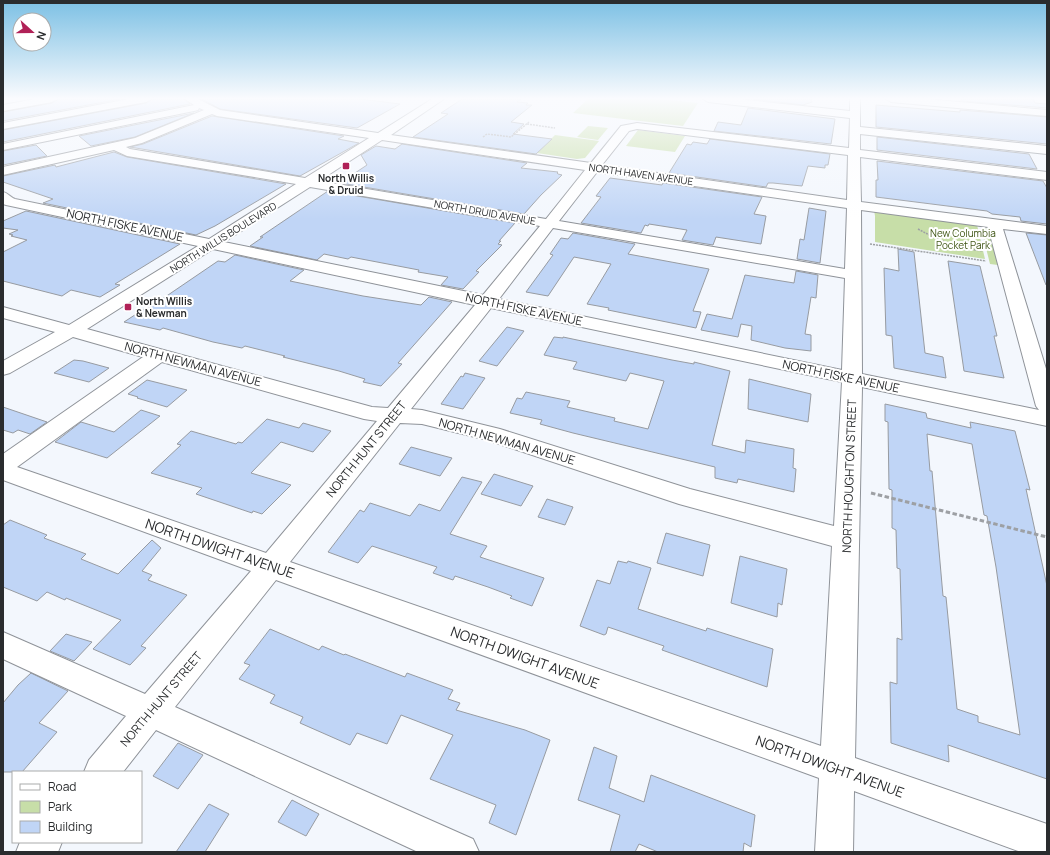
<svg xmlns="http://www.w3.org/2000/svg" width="1050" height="855" font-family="Manrope,sans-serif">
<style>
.green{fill:#c7dea8}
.building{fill:#c0d5f6;stroke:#979ba1;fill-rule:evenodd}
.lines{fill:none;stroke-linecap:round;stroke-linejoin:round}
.minor-casing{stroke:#8f9399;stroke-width:2}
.path-far1{stroke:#9da0a4;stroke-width:1.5;stroke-dasharray:2 1;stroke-linecap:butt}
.path{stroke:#9da0a4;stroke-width:3;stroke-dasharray:4.5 2.5;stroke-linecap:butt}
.minor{fill:#fff;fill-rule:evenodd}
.poi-dot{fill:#b02157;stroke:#fff;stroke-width:1.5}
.labels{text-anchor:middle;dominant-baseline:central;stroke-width:4;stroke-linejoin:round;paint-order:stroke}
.far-street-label{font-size:10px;fill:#2a2c2e;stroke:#fff}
.far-poi-label{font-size:10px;font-weight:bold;fill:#2a2c2e;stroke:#fff}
.far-park-label{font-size:10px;fill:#3f5515;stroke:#fff}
.street-label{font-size:12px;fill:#2a2c2e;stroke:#fff}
.near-street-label{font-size:14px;fill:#2a2c2e;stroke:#fff}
</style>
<rect width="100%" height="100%" fill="#f3f7fd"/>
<path class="green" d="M588 99H659L698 103 683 126 573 113Z
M588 126 608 128 598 140 577 137Z
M638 130 685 136 675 152 626 146Z
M555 135 599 141 585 158 577 159 537 153Z
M874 210 977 225 985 259 875 242V216Z
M981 228 989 229 998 265 990 264Z"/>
<path class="building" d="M58 99H120L3 121V112L52 103Z
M152 99H184L190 104 3 142V130L146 103Z
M202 99H360L400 104 357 128 220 109Z
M462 99H521L517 102 528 103 526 105H532L511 122 524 124 513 134 552 139 536 154 413 137 448 114 441 113Z
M753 99H811L812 102 803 105Z
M961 99H1033L1035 103 1047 104V108L961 101Z
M876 105 960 112V110L1047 117V144L876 127Z
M748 108 835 119 831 144 714 131 718 122 741 125Z
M194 113 135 137 91 146 79 136Z
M212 116 344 136 338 139 359 143 300 176 130 147 143 144Z
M877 137 1029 154 1037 169 877 150Z
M710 139 830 154 828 165H825V168L808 166 802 186 773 183H768L766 187 669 173 687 144 691 145 693 142 707 144Z
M402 144 527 163 521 168 558 172 557 173 558 174 562 175 541 195 524 214 340 183 367 165 361 155 376 146 395 149Z
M36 145 47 156 3 165V151Z
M114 152 127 157 286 184 215 226 196 235 43 203 53 199 3 182V176L55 165 56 167Z
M877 161 1043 181 1047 188V224L1021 221 1020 217 992 214 987 211 876 197V180H878Z
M610 178 662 185 663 183 762 197 754 214 766 216 761 244 716 237 713 245 682 240 687 230 649 224 648 226 645 225 641 233 581 223 601 197 596 196Z
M328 191 515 223 499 241H501L498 244 502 245 476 271 479 272 463 289 441 285 448 277 418 272 419 270 351 257 348 259 324 254 317 260 250 246 263 237H260Z
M809 208 826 211 820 263 797 259 800 239 804 240Z
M26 211 180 244 115 284 120 285 100 297 71 290 62 296 3 281V252L27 240 11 236 13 235 9 234 18 230 3 228V221Z
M573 233 635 244 628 254 709 269 693 311 701 312 696 328 608 310 609 308 587 304 611 264 574 257 548 296 526 292 553 255 550 254 561 238 568 239Z
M1026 233 1047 235V285H1046Z
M898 249 914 252 925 353 943 357 946 378 894 368 892 336 886 335 884 268 899 271Z
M235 255 304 270 290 281 363 296 421 305 429 297 452 302 398 363 402 364 381 386 363 382 365 379 339 371 283 357 285 356 245 346 242 348 213 342 163 328 160 330 124 322 144 309 146 310 218 261 225 262Z
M948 261 980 266 997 336H994L1004 378 964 371Z
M796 271 818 275 816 298 811 297 805 334 811 335V351L785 348 751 340 752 326 741 324 738 337 701 330 707 314 732 319 745 275 794 283Z
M507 327 524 331 497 366 479 361Z
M554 337 563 338V337L672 360 694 364V362L730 371 712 445 745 453 746 440 794 449 793 468 796 469 794 492 738 479 737 483 715 478V467L573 433 540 424 542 420 510 413 517 398 522 399 526 392 570 401 567 407 615 418 614 421 648 429 664 381 630 373 626 381 573 369 577 362 544 355Z
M74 360 83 361 109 368 89 382 54 373Z
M465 373 485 378 463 409 441 404 461 376 463 377Z
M749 379 811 394 808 422 748 409Z
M147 380 187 390 167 407 137 398 138 397 128 394Z
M885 404 926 413 927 418 971 428 970 422 1015 431 1030 490 1026 489 1047 586V779L948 745 949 762 891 743 890 682 897 684V638L902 640 900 569 897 568 896 530 892 528V490L889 489 888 422 885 421ZM927 434 972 444 984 515 987 516 996 567 1020 735 978 722V716L957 709 946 597 943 596 932 471H930Z
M3 407 47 422 30 434 18 430 13 433 3 430Z
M141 410 160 416 107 458 55 442 81 422 114 432Z
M267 419 299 428 303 423 331 431 313 452 281 442 251 473 291 485 262 514 253 511 252 513 196 494 202 488 151 473 181 445 177 444 191 431 236 444 238 442 242 443Z
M411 447 452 458 440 476 399 464Z
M494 474 533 486 521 506 481 494Z
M462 477 482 482 450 534 487 546 480 557 544 578 532 606 510 598 512 596 488 587 455 576 453 580 433 573 437 567 372 546 358 563 328 552 360 510 364 512 370 503 410 516 419 504 440 511Z
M547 499 573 507 565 525 538 517Z
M10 520 47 535 44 538 86 554 81 559 118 574 152 540 161 548 142 571 152 575 148 580 187 595 141 646 146 648 130 665 93 649 121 620 66 598 65 600 47 592 37 601 3 587V525Z
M666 533 710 545 703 576 657 563Z
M740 556 787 569 782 605 778 603 777 617 731 603Z
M618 561 627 563 628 561 651 568 638 609 706 631 707 628 773 649 767 687 662 650 664 646 608 627 606 634 604 635 580 626 597 580 610 584Z
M270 629 319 650 322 646 344 655 345 654 405 677 407 673 453 690 448 699 460 703 456 710 525 730 550 740 516 835 489 823 496 805 430 779 453 735 401 715 387 744 357 733 350 745 300 723 303 717 270 703 275 695 239 679 250 665 244 663Z
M66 634 92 642 74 661 50 651Z
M31 673 68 691 39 723 57 732 22 772H3V703L18 685Z
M178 743 203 755 178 789 153 776Z
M594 747 617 756 609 788 644 802 651 775 755 815 751 847 744 843 743 852H658L639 844 635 852H610L620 815 578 800Z
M292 800 319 814 306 836 278 822Z
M209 804 229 814 205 852H176Z"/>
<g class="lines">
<g class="minor-casing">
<path id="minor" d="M35 99H57L52 102 3 111V105Z
M129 99H151L146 102 3 129V123Z
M185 99H198L220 110 378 133 432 99H444L391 135 591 163 621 126 637 123 849 148 850 118 708 102 703 99H737L850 111V99H860V127L1047 146V154L860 134V150L1047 172V180L860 157 861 202 1047 226V234L1003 229 1047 372V426L862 387 855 758 1047 824V852H1021L854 791 853 852H815L819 778 276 580 175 707 473 839 479 852H418L156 730 123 772H84L89 760 126 716 3 659V632L145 694 251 571 3 480V454L143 357 73 337 10 373 3 375V361L55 332 3 318V307L69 325 198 246 6 205 3 204V192C8 193 10 197 15 199L209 239 296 184 127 156 114 150 3 175V167L135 138 204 110 199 108 198 110 194 111 3 150V144L194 105ZM212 114 217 116 369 138 305 178 130 149 126 147 142 143ZM637 129 848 155 847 200 602 165 629 131ZM382 140 585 170 546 219 319 181ZM597 172 847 208 845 269 559 221ZM310 187 540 226 483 295 224 242ZM861 210 988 227 1036 406 1039 410 862 374ZM553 228 845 278 842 370 499 299ZM213 249 475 305 388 408 372 407 87 329ZM491 308 842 382 834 526 690 489 500 429 422 410 411 409ZM162 362 364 419 377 421 266 553 17 467ZM400 423 422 424 487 440 679 504 832 546 821 746 290 562Z
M886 99H926L1047 110V116L891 102Z
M20 842H62L58 852H16Z"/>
</g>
<path class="path-far1" d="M527 124 555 128
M483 137 487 134 511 137 529 122
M918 229C942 242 956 248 983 251
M870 244 986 261"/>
<path class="path" d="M871 493 1047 537"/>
<use href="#minor" class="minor"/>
</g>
<linearGradient id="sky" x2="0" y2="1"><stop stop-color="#7cc0e4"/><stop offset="0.45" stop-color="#fafbfe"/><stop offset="1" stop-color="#fafbfe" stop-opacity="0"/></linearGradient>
<rect width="1050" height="219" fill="url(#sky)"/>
<g class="poi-dot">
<rect x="342" y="162" width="8" height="8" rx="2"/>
<rect x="124" y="303" width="8" height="8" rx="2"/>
</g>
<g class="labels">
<g class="far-street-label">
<text transform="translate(641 174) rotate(8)">NORTH HAVEN AVENUE</text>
<text transform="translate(485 212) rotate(10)">NORTH DRUID AVENUE</text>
<text transform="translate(223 237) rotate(-32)">NORTH WILLIS BOULEVARD</text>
</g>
<g class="far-poi-label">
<text x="346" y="178">North Willis<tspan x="346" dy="12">&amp; Druid</tspan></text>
<text x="136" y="301" text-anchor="start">North Willis<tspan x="136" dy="12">&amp; Newman</tspan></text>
</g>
<g class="far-park-label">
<text x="963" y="233">New Columbia<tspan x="963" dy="12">Pocket Park</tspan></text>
</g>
<g class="street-label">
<text transform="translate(125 225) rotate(12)">NORTH FISKE AVENUE</text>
<text transform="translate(524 309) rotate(12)">NORTH FISKE AVENUE</text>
<text transform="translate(193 364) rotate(15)">NORTH NEWMAN AVENUE</text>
<text transform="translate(841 376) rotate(12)">NORTH FISKE AVENUE</text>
<text transform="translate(507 441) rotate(16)">NORTH NEWMAN AVENUE</text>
<text transform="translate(366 449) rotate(-51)">NORTH HUNT STREET</text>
<text transform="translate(849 476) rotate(-88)">NORTH HOUGHTON STREET</text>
<text transform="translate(161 699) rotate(-50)">NORTH HUNT STREET</text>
</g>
<g class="near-street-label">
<text transform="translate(220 548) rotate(19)">NORTH DWIGHT AVENUE</text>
<text transform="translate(525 657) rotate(20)">NORTH DWIGHT AVENUE</text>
<text transform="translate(830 766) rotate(20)">NORTH DWIGHT AVENUE</text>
</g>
</g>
<rect width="1050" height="855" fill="none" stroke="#2a2c2e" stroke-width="8"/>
<rect x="12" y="771" width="130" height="72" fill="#ffffff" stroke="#aaabab"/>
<rect x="20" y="784" width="20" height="6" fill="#ffffff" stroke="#aaabab"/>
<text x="48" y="791" font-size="12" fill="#2a2c2e">Road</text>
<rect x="20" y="801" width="20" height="12" fill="#c7dea8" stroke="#aaabab"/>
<text x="48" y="811" font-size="12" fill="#2a2c2e">Park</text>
<rect x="20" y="821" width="20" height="12" fill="#c0d5f6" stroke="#aaabab"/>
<text x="48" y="831" font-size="12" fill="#2a2c2e">Building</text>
<g transform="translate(32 32) rotate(111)"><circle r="19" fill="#ffffff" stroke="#aaabab"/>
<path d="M0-3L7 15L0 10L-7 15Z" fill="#b02157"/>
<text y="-6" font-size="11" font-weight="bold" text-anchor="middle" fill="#2a2c2e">N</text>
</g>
</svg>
